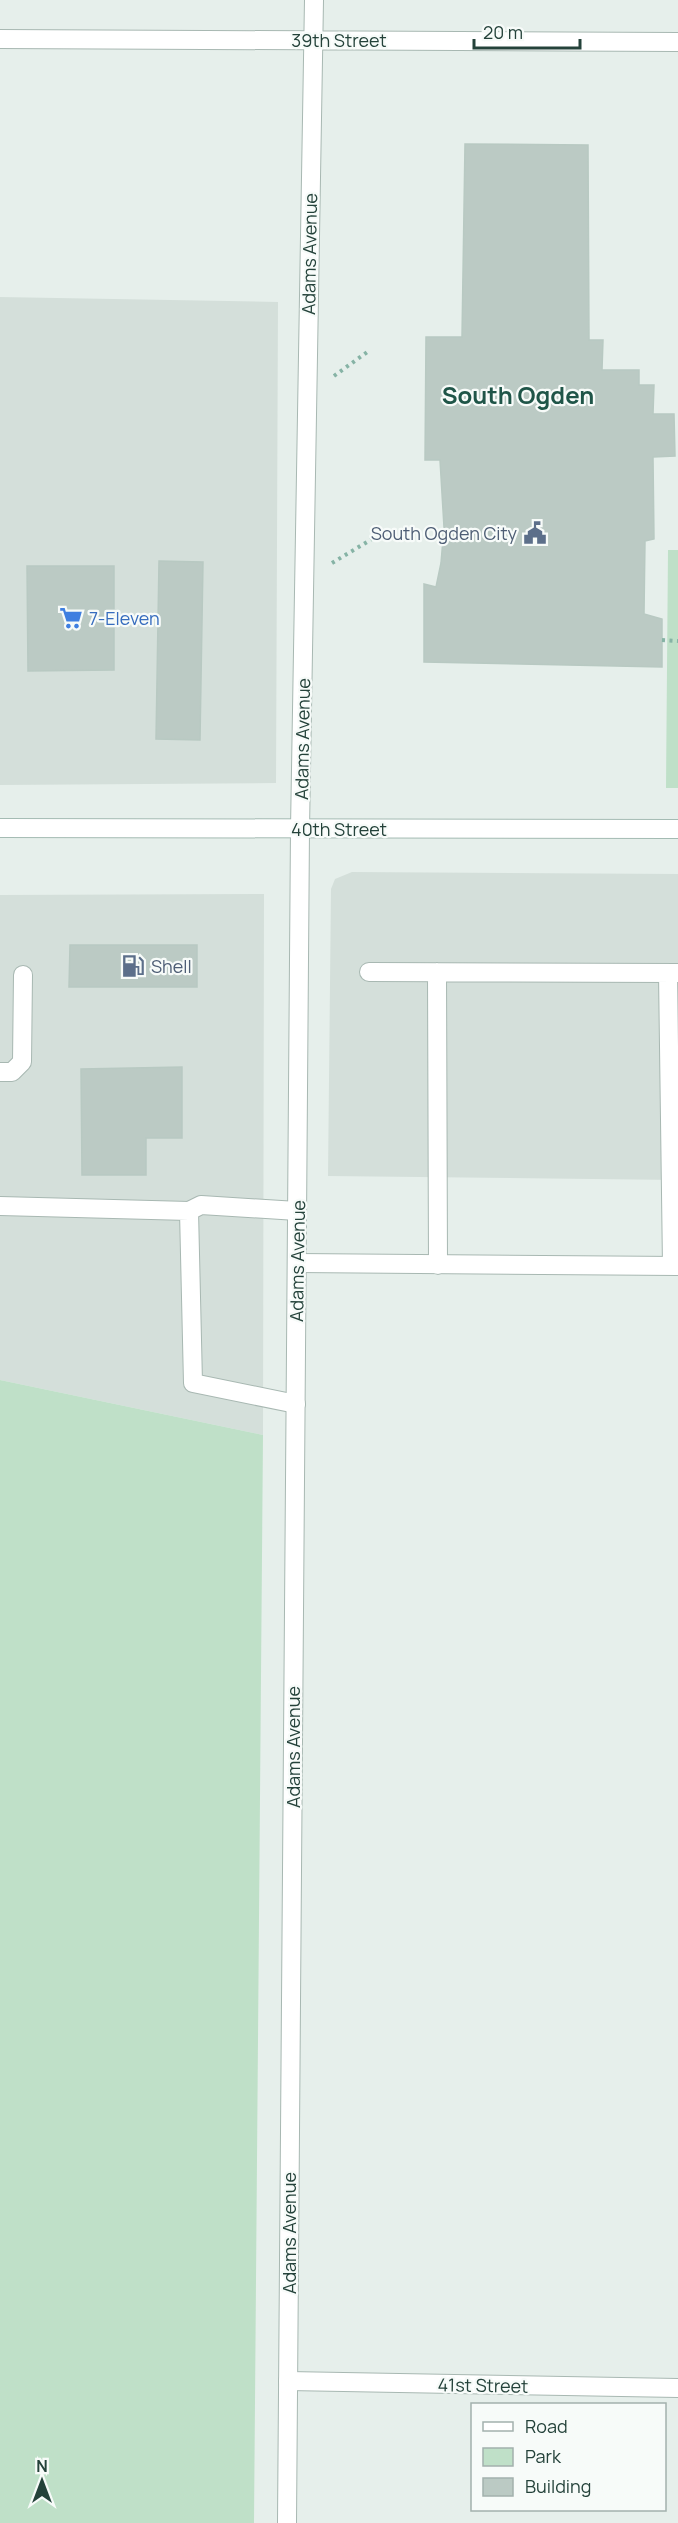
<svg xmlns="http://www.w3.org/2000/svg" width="678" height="2523" font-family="Manrope,sans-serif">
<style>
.built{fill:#d4dfda}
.green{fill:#bfe0c8}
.building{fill:#bbcac4;stroke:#b8c9c2;stroke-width:1.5}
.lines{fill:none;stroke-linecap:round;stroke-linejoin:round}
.service-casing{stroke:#a8b8b2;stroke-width:20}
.minor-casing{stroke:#a8b8b2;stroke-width:20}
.tertiary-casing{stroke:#a8b8b2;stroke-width:20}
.secondary-casing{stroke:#a4bbb3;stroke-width:20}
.path{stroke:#86b3a5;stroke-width:4;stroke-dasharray:3 4.5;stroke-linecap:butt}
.service{stroke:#fff;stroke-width:18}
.minor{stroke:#fff;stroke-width:18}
.tertiary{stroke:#fff;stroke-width:18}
.secondary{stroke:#fff;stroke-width:18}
.labels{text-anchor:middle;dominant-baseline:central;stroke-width:4.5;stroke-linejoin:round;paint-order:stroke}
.street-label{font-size:18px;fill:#24423a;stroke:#f7fbf9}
.service-label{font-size:18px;fill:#4e5e75;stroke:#f7fbf9;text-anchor:end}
.shop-label{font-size:18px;fill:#366cbe;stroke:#f7fbf9;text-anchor:start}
.district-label{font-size:24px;font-weight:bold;fill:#1f5548;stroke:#f7fbf9}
</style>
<rect width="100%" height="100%" fill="#e6efeb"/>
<path class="built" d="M0 297 278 302 276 783 0 785Z
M352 872 678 874V1180L328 1176 331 889 335 879Z
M264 894 263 1435 0 1380V895Z"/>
<path class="green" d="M668 550H678V788H666Z
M0 1380 263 1435 254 2523H0Z"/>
<path class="building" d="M465 144 588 145 589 340H603L602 370H639V385H654L653 414H674L675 456 653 457 654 539 645 541 644 614 662 619V667L424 662V584L436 587 441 563 444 527 440 460H425L426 337H462Z
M159 561 203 562 200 740 156 739Z
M27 566H114V670L28 671Z
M70 945H197V987H69Z
M182 1067V1138H146V1175H82L81 1069Z"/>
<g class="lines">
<g class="service-casing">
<path id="service" d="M0 1072H12L22 1062 23 975
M0 1206 189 1211
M296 1404 193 1383 189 1211 201 1205 297 1211"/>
</g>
<g class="minor-casing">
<path id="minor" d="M0 39 678 42
M300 829 314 0
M369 972 678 973
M437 972 438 1265
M668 973 672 1266
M297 1263 678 1266
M288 2381 678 2388"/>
</g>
<g class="tertiary-casing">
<path id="tertiary" d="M287 2523 300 829"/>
</g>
<g class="secondary-casing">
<path id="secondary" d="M0 828 678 829"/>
</g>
<path class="path" d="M334 376 370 350
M332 563 382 533
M662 640 678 641"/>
<use href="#service" class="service"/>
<use href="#minor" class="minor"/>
<use href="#tertiary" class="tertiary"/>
<use href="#secondary" class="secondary"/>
</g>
<defs>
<g id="civic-bare" transform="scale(1.8)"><path d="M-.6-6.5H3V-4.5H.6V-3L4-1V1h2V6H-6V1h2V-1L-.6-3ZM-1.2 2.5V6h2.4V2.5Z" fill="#5c6f8a" stroke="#f7fbf9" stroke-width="2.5" paint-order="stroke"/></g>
<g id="supermarket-bare" transform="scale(1.8)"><path d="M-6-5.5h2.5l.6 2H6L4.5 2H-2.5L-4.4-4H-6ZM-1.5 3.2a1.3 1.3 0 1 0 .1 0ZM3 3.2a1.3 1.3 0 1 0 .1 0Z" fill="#3f7fe0" stroke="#f7fbf9" stroke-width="2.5" paint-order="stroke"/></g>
<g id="fuel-bare" transform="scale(1.8)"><path d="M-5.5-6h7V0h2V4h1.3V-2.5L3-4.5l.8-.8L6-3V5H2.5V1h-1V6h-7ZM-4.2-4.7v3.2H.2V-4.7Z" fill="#5c6f8a" stroke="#f7fbf9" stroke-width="2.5" paint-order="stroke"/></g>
</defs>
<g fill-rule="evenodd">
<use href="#civic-bare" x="535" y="533"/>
<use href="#supermarket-bare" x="71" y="618"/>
<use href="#fuel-bare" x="133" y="966"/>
</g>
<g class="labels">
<g class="street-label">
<text x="339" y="40">39th Street</text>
<text transform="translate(309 254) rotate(-89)">Adams Avenue</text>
<text transform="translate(302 739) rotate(-89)">Adams Avenue</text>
<text x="339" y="829">40th Street</text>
<text transform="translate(297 1261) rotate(-89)">Adams Avenue</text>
<text transform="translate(293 1747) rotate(-90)">Adams Avenue</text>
<text transform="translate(289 2233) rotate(-90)">Adams Avenue</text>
<text transform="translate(483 2385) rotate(1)">41st Street</text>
</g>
<g class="service-label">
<text x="517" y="533">South Ogden City</text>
<text x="151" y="966" text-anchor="start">Shell</text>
</g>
<g class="shop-label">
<text x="89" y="618">7-Eleven</text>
</g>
<g class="district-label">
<text x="518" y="394">South Ogden</text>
</g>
</g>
<rect x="471" y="2403" width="195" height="108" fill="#f7fbf9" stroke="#a3b1ad" stroke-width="1.5"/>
<rect x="483" y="2422" width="30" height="9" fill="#ffffff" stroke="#a3b1ad" stroke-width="1.5"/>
<text x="525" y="2433" font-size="18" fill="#24423a">Road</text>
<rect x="483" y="2448" width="30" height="18" fill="#bfe0c8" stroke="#a3b1ad" stroke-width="1.5"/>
<text x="525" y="2463" font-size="18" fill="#24423a">Park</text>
<rect x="483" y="2478" width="30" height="18" fill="#bbcac4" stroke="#a3b1ad" stroke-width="1.5"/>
<text x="525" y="2493" font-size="18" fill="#24423a">Building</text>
<g transform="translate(42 2481)" stroke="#f7fbf9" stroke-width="4.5" paint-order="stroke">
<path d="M0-4.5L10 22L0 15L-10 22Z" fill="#24423a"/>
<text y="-9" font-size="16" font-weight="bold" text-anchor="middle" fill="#24423a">N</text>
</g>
<path d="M474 39v9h106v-9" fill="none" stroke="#24423a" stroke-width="3"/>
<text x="483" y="39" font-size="18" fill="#24423a" stroke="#f7fbf9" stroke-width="4.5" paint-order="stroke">20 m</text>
</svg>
